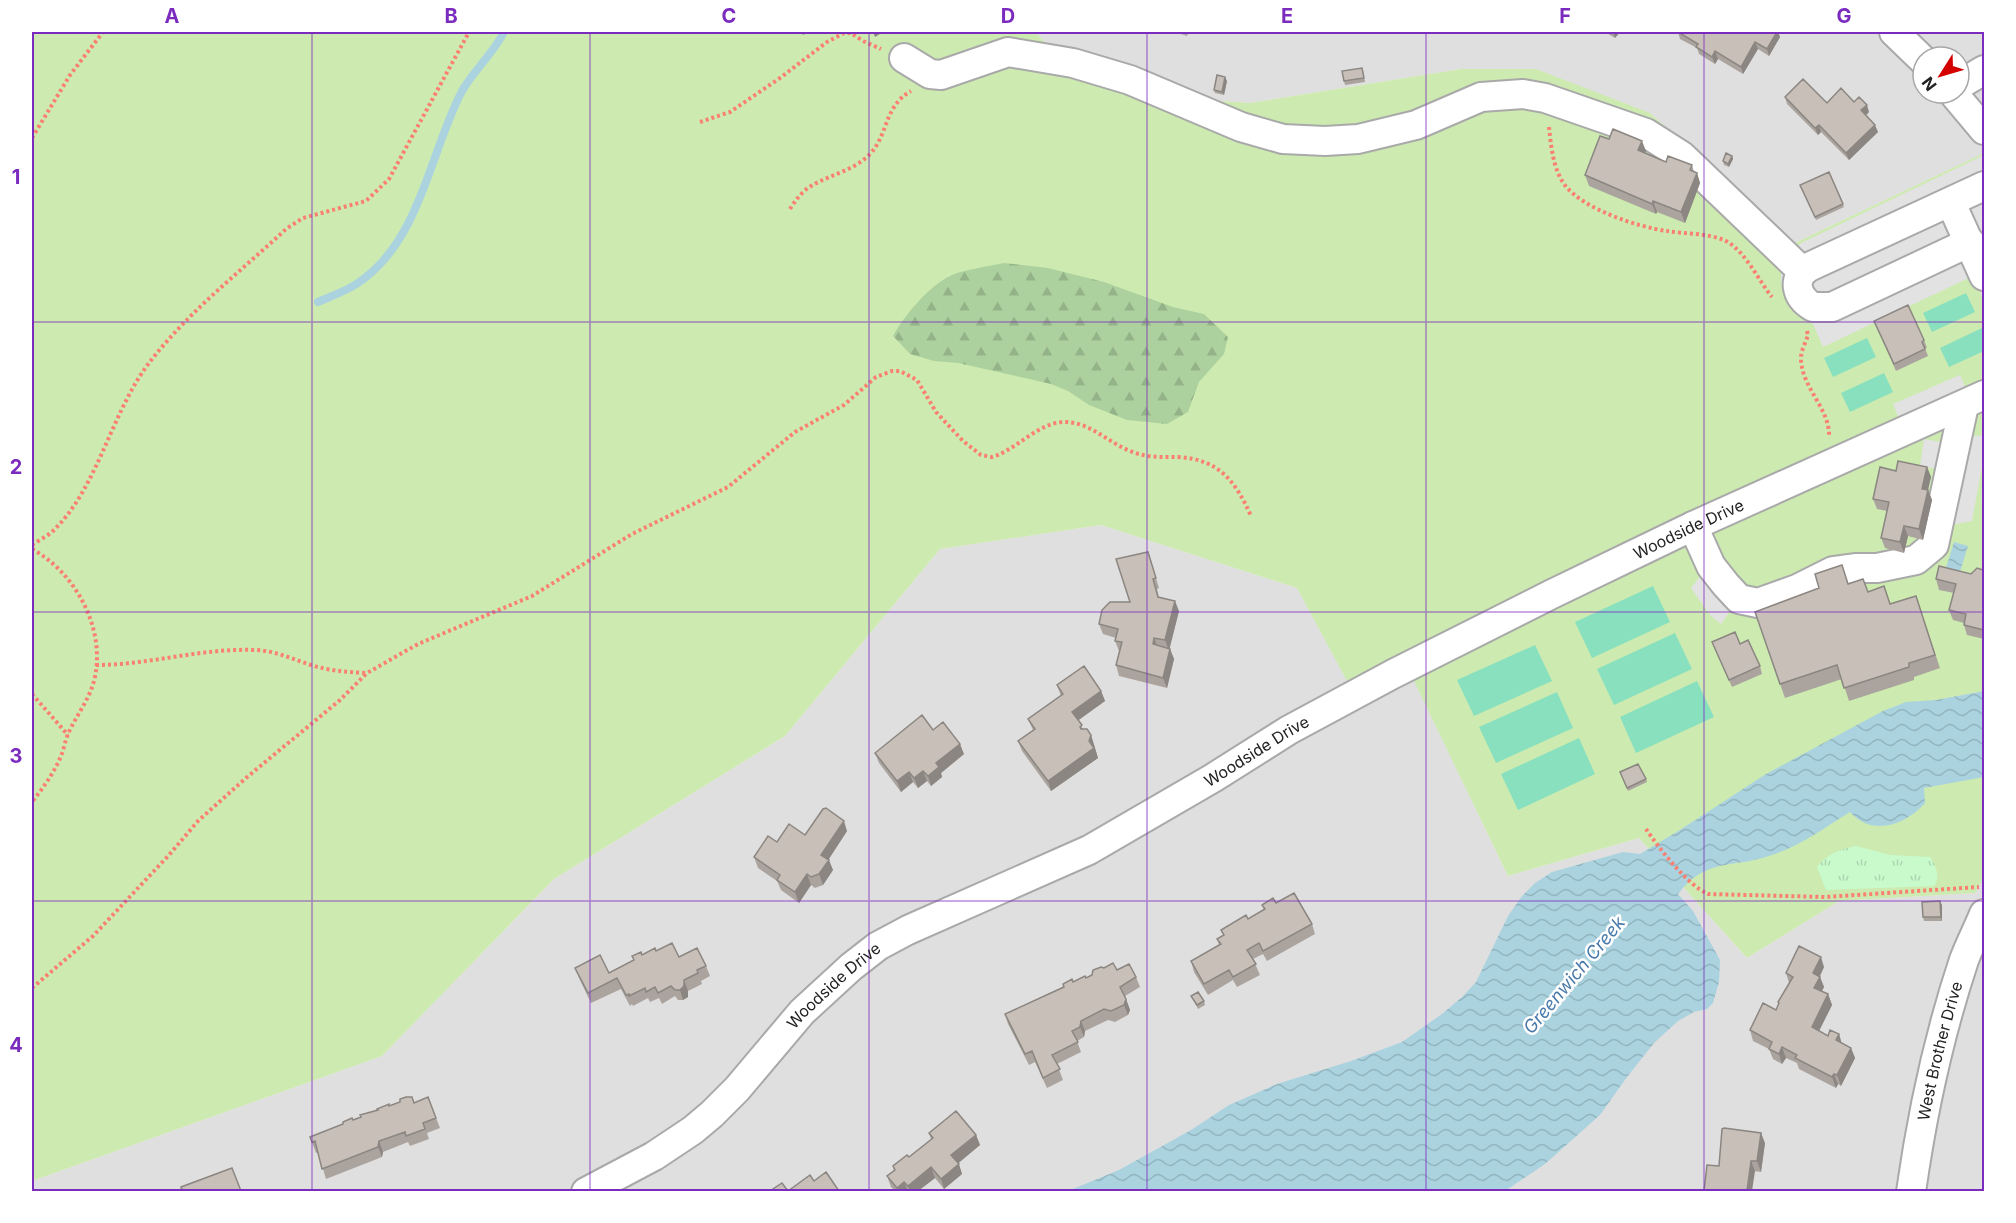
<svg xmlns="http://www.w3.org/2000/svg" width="2016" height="1223" font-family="Inter,sans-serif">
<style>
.residential{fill:#e0dfdf;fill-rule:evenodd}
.grass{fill:#cdebb0}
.forest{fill:url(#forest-firs)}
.park{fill:url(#park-tufts)}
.pitch{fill:#88e0be}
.parking{fill:#e2e2e2}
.water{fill:url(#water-waves)}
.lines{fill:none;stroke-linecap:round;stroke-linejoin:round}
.stream{stroke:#aad3df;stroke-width:8}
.minor-casing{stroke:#a9a9a9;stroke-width:32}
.path{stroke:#fa8072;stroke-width:4;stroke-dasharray:3 3;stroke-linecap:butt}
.minor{stroke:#fff;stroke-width:28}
.wall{fill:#aba49e}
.shaded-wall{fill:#8b8681}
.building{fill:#c7bfb8;stroke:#8b8681;stroke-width:1.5}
.grid{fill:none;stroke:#7b2cbf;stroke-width:1.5;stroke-opacity:0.55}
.labels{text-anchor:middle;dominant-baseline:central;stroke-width:5;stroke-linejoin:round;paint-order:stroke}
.street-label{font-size:16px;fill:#222;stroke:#fff}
.water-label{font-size:18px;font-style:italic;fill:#4a7aab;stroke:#fff}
.neatline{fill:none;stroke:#7b2cbf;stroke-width:2}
.grid-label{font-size:20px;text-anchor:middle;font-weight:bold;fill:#7b2cbf}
</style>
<defs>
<pattern id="forest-firs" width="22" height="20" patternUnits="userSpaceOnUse" patternTransform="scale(1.5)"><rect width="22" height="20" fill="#add19e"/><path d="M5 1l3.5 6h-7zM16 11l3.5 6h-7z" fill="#95b388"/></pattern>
<pattern id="park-tufts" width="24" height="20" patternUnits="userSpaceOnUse" patternTransform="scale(1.5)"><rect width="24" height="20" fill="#c8facc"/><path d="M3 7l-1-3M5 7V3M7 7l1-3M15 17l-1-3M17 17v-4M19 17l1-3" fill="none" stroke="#acd6af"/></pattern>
<pattern id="water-waves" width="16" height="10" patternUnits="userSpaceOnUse" patternTransform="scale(1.5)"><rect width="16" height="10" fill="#aad3df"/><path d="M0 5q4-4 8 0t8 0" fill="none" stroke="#92b5bf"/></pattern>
</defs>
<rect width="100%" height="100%" fill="#f2efe9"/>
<path class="residential" d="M1036 32H1984V153L1795 243 1650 113 1461 69 1250 103 1207 100 1046 44ZM1923 57H1959V93H1923Z
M1101 525 1297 588 1347 680 1401 653 1508 876 1639 838 1747 958 1839 901 1974 893 1984 877V1191L32 1192V1181L382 1056 554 879 785 736 940 549Z"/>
<path class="grass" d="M32 32H1036L1046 44 1207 100 1250 103 1461 69H1536L1650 113 1795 243 1984 153V877L1975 893 1839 901 1747 958 1639 838 1508 876 1401 654 1347 681 1297 588 1101 525 940 549 785 736 554 879 382 1056 32 1181Z"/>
<path class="forest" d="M1004 263 1048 268 1104 282 1173 307 1204 314 1228 337 1224 354 1199 382 1188 412 1167 424 1127 420 1089 405 1068 391 1051 384 958 363 934 361 910 354 893 336C904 316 929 286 950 276 962 270 990 266 1004 263Z"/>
<path class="park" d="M1856 846 1890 855 1930 857C1936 866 1941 876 1934 886L1826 890 1817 867C1827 854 1840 849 1856 846Z"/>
<path class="pitch" d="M1966 293 1975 312 1932 332 1923 313Z
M1982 328 1984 332V351L1949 367 1940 348Z
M1867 338 1876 357 1833 377 1824 358Z
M1884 373 1893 392 1850 412 1841 393Z
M1653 586 1670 622 1592 658 1575 622Z
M1675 633 1692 669 1614 705 1597 669Z
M1535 645 1552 681 1474 716 1457 680Z
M1697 681 1714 717 1636 753 1620 717Z
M1557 692 1573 728 1496 763 1479 727Z
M1579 738 1595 774 1518 810 1501 774Z"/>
<path class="parking" d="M1984 155V301L1973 276 1823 347 1813 324 1790 307 1781 284V264L1801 243Z
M1960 375 1967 392 1900 421 1893 404Z
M1984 435V455L1972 521 1950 525 1967 437Z
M1924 439 1941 442 1936 469 1920 466Z
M1703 573 1732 608 1721 624 1711 616 1691 588Z"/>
<path class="water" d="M1954 542 1968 546 1959 575 1945 571Z
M1984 691V777L1924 788 1925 803C1906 825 1872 837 1850 812 1824 828 1799 847 1769 856 1730 869 1707 857 1678 894L1693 911 1720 960 1719 982 1713 1003 1707 1009 1694 1012 1678 1021 1654 1043 1627 1077 1600 1115 1545 1164 1505 1191H1068L1119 1170 1191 1130 1229 1105 1277 1084 1351 1061 1402 1042 1442 1014 1462 997 1476 982 1508 916 1522 896 1535 883 1552 872 1623 852 1640 854 1683 828 1766 774 1883 711 1906 702 1936 700Z"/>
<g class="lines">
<path class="stream" d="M318 302C334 295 352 289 366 277 421 234 431 150 462 91 474 70 493 54 504 32"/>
<g class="minor-casing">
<g id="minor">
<path d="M1894 32 1923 60"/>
<path d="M904 58 930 74 941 75 1008 52 1073 63 1130 80 1241 127 1283 139 1325 141 1358 139 1416 125 1481 97 1523 94 1545 98 1646 133 1682 156 1802 271"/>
<path d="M1959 85 1984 70"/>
<path d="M1953 93 1984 130"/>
<path d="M1951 203 1984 276"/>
<path d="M1970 242 1832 307H1813C1796 297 1791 278 1809 267L1984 186"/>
<path d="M1693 526 1711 566 1726 585 1739 599 1758 603 1797 589 1833 571 1855 568H1877L1916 560 1934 545 1964 405"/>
<path id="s1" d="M586 1192 654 1156 693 1130 712 1114 737 1089 802 1012 851 967 878 946 908 930 1089 850 1213 778 1289 730 1393 674 1552 594 1693 526 1984 395"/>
<path id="s2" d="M1911 1192C1922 1114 1939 1035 1964 960 1970 944 1978 929 1984 914"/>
</g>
</g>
<path class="path" d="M700 122 730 112 780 78 827 42 844 33H851L863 41 881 49
M1549 127C1551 146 1553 168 1564 184 1582 209 1638 227 1667 231 1685 234 1709 233 1726 241 1746 252 1758 280 1772 297
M32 138 70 75 103 32
M790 209C795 201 801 193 808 188 827 175 852 172 869 155 889 135 883 107 911 91
M1807 331 1808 335C1806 342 1801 350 1801 358 1801 388 1831 409 1829 438
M32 545C39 540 48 536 54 530 98 487 111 413 149 363 188 312 240 272 286 229L303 218 366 201 389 179 469 32
M32 549C76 573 107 630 94 681 89 700 76 716 68 734 65 741 64 749 61 756 54 773 43 788 32 802
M96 665C149 665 201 648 253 650 274 650 292 659 311 665 330 671 347 672 366 673
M32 694 68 735
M1646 829C1659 848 1687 885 1708 894L1825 897 1979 887
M32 988 93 936 169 855 198 821 246 778 340 700 367 673 418 644 532 596 632 534 728 487 795 432 844 405 876 377 892 371H900L917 380 936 412 963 441 981 455 992 457 998 455C1019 446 1040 423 1063 422 1090 421 1109 444 1133 452 1148 458 1163 457 1178 457 1219 459 1236 482 1251 516"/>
<use href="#minor" class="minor"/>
</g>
<path class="wall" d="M1175 32H1189L1187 36Z
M1605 32H1620L1615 38Z
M1678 32H1778L1780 37 1769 56 1758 49 1743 74 1718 59 1715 64 1699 54 1697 48 1680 39Z
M1363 71 1365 82 1345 85 1344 81Z
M1227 81 1224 95 1215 93 1214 90Z
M1785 97 1827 103 1854 102 1869 112 1866 115 1878 132 1849 160 1821 132 1818 135 1787 104Z
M1646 151 1645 153 1666 162 1692 165 1694 172 1697 173 1700 183 1685 223 1657 212 1656 214 1589 186 1585 175Z
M1732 156 1733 159 1729 167 1724 165 1723 161Z
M1829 172 1844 207 1816 220 1802 189Z
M1874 321 1924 340 1927 348H1925L1928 356 1896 371Z
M1927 467 1931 477 1928 490 1932 500 1923 540 1908 536 1904 553 1885 548 1881 538 1887 511 1877 509 1873 499 1896 471Z
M1148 552 1159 588 1157 589 1159 598 1179 611 1169 649H1170L1174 659 1167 688 1119 676 1116 665 1119 651 1115 641 1116 638 1103 634 1099 624 1130 602Z
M1984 571V639L1967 635 1964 625V623L1953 620 1949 610 1954 593 1939 590 1936 579Z
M1849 584 1868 592 1891 604 1916 596 1940 668 1914 677V680L1849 701 1842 679 1785 698 1755 612Z
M1712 642 1740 644 1760 666 1762 674 1732 687Z
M1057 685 1101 691 1105 701 1078 720 1083 729 1091 735 1098 758 1051 791 1022 751 1018 741 1033 730 1028 719 1061 696Z
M933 730 964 754 941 773 942 777 931 786 927 781 918 788 913 782 901 792 879 763 875 753Z
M1620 772 1646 779 1647 782 1628 791Z
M847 831 828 860 833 870 823 885 815 888 811 885 799 903 781 890 777 881 758 868 754 857 777 842 805 835Z
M1276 903 1312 924 1315 934 1267 961 1263 954 1253 959 1260 975 1237 987 1233 980 1208 995 1194 972 1191 961 1219 945 1217 939 1223 935 1221 930 1248 919 1264 910 1262 905Z
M1942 905V921H1924L1923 917Z
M656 951 679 957 706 966 710 976 701 981 702 984 688 991V997L683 1000H678L675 996 662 1004 659 998 650 1002 648 998 633 1006 632 1004 630 1006 621 989 591 1003 579 978 575 968 609 973 642 955Z
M1824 967 1820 977 1824 987 1822 991 1828 994 1832 1005 1819 1031 1828 1036 1839 1034 1842 1044 1851 1048 1855 1058 1841 1086 1838 1084 1836 1088 1799 1069 1797 1063 1786 1058 1782 1064 1773 1059 1769 1049 1753 1041 1750 1030 1776 1010 1779 1005 1778 1002 1789 983 1786 973Z
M1104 968 1117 970 1136 977 1140 987 1125 996 1130 1010 1128 1015 1115 1022 1108 1020 1085 1031 1084 1037 1077 1041 1081 1052 1057 1064 1063 1080 1047 1088 1035 1062 1029 1065 1008 1024 1005 1014 1073 982 1086 978Z
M1191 996 1204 1001 1205 1005 1198 1009Z
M428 1097 440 1128 427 1133 429 1139 410 1146 408 1142 383 1152 382 1157 326 1179 318 1152 316 1153 310 1137 389 1106 414 1103Z
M929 1133 976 1135 980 1145 958 1163 962 1174 944 1189 935 1178 918 1191H895L891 1187 887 1176 894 1170 893 1166 909 1157 931 1139Z
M1765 1143 1761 1172 1719 1166Z"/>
<path class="shaded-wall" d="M801 32H808L803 35Z
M873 32H883L875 37Z
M1613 32H1620L1615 38Z
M1777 32H1778L1780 37 1769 56 1767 49Z
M1755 42 1758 49 1743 74 1741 67Z
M1715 51 1718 59 1715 64 1712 57Z
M1225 77 1227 81 1224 95 1222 92Z
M1867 105 1869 112 1864 117 1861 110Z
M1819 125 1821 132 1818 135 1815 128Z
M1875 125 1878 132 1849 160 1846 153Z
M1642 141 1646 151 1641 161 1638 150Z
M1732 156 1733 159 1729 167 1728 164Z
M1697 173 1700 183 1685 223 1681 212Z
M1653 201 1657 212 1656 214 1652 204Z
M1927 467 1931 477 1927 494 1928 490 1932 500 1923 540 1919 529 1922 489Z
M1904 526 1908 536 1904 553 1900 542Z
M1175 601 1179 611 1169 651 1165 640Z
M1154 638 1158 648 1153 644Z
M1170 649 1174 659 1167 688 1163 678Z
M1101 691 1105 701 1076 722 1072 712Z
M1091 735 1098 758 1051 791 1048 781 1089 741Z
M960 744 964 754 941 773 942 777 931 786 928 776 936 763Z
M923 771 927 781 918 788 914 778Z
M909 772 913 782 901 792 897 781Z
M844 821 847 831 825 865 821 855Z
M829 860 833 870 823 885 819 874Z
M807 874 811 885 799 903 795 892Z
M1940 901 1942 905V921L1941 917Z
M1821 957 1824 967 1816 983 1813 973Z
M1820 977 1824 987 1818 998 1814 988Z
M684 980 688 991V997L683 1000 680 990Z
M1828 994 1832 1005 1816 1037 1812 1027Z
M1126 999 1130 1010 1128 1015 1124 1005Z
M1081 1021 1085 1031 1084 1037 1080 1027Z
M1839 1034 1842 1045 1836 1040Z
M1782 1047 1786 1058 1782 1064 1779 1054Z
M1851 1048 1855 1058 1841 1086 1837 1075Z
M1834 1074 1838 1084 1836 1088 1832 1077Z
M1761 1133 1765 1143 1761 1172 1757 1161Z
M976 1135 980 1145 955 1166 951 1155Z
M379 1141 383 1152 382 1157 378 1147Z
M1751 1161 1755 1171 1752 1191H1747Z
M959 1164 962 1174 944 1189 941 1179Z
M931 1167 935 1178 918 1191H910L908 1186Z
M904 1182 908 1191H898L897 1188Z"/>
<path class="building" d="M1678 32H1777L1767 49 1755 42 1741 67 1715 51 1712 57 1696 47 1698 44Z
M1362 68 1364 78 1344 81 1342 71Z
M1217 75 1225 77 1222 92 1214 90Z
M1803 79 1827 103 1841 88 1854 102 1859 97 1867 105 1861 110 1875 125 1846 153 1819 125 1815 128 1785 97Z
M1613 129 1642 141 1638 150 1666 162 1668 156 1692 165 1690 170 1697 173 1681 212 1653 201 1652 204 1585 175 1600 136 1609 139Z
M1726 153 1732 156 1728 164 1723 161Z
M1829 172 1843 204 1815 217 1800 185Z
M1908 305 1924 340 1922 342 1925 349 1894 364 1874 321Z
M1898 461 1927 467 1922 489 1928 490 1919 529 1904 526 1900 542 1881 538 1889 502 1873 499 1880 467 1896 471Z
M1148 552 1156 578 1153 579 1158 597 1175 601 1165 640 1154 638 1153 644 1170 649 1163 678 1116 665 1122 642 1115 641 1118 629 1099 624 1102 610 1110 602H1130L1116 559Z
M1842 565 1848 584 1863 579 1868 592 1884 586 1890 604 1916 596 1935 655 1909 663V667L1844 688 1837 665 1780 684 1755 612 1819 588 1815 574Z
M1939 566 1971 574 1977 568 1983 570 1984 571V630L1964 625 1966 614 1949 610 1956 584 1936 579Z
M1735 632 1740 644 1748 640 1760 666 1729 680 1712 642Z
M1084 666 1101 691 1072 712 1082 725 1080 727 1081 729H1087L1091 735 1089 741 1094 748 1048 781 1018 741 1035 729 1028 719 1063 694 1057 685Z
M922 715 933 730 943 722 960 744 936 763 939 767 928 776 923 771 914 778 909 772 897 781 875 753Z
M1638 764 1646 779 1627 788 1620 772Z
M826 808 844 821 821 855 829 860 819 874 811 877 807 874 795 892 777 880 780 875 754 857 768 836 777 842 789 824 805 835 823 809Z
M1294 893 1312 924 1263 951 1259 943 1247 950 1256 964 1233 977 1229 970 1204 984 1191 961 1221 944 1217 939 1224 935 1221 930 1246 915 1248 919 1265 909 1262 905 1273 898 1276 903Z
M1940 901 1941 917H1923L1922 902Z
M672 943 679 957 697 948 706 966 697 970 698 973 684 980V986L680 990H675L671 986 658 993 655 987 646 992 645 988 629 996V994L626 995 617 978 588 993 575 968 600 955 609 973 634 960 632 956 641 952 642 955 655 948 656 951Z
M1799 946 1821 957 1813 973 1820 977 1814 988 1828 994 1812 1027 1828 1036 1830 1030 1839 1034 1836 1040 1851 1048 1837 1075 1834 1074 1832 1077 1795 1058 1797 1055 1782 1047 1779 1054 1769 1049 1772 1042 1750 1030 1763 1003 1776 1010 1779 1003 1778 1002 1793 977 1786 973Z
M1113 963 1117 970 1129 964 1136 977 1120 987 1126 999 1124 1005 1111 1011 1104 1009 1081 1021 1080 1027 1072 1031 1078 1042 1052 1055 1060 1069 1043 1078 1032 1051 1025 1054 1005 1014 1064 987 1063 984 1072 979 1073 982 1085 976 1086 978 1092 975 1093 970 1101 967 1104 968Z
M1198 992 1204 1001 1197 1005 1191 996Z
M406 1097H412L414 1103 428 1097 436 1118 423 1123 425 1129 406 1136 405 1132 379 1141 378 1147 322 1169 315 1141 312 1142 310 1137 343 1124V1122L352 1118 353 1120 361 1117 360 1115 378 1110 377 1109 389 1104V1106L400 1102V1099Z
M956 1111 976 1135 951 1155 959 1164 941 1179 931 1167 908 1186 904 1182 897 1188 887 1176 895 1170 893 1166 907 1155 909 1157 933 1138 929 1133Z
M1724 1128 1761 1133 1757 1161H1751L1747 1191H1704L1707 1165 1719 1166 1722 1129Z
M232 1168 241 1191H175L182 1189 181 1187Z
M826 1172 839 1191H770L782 1183 788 1191 810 1175 814 1181Z"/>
<path class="grid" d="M312 32V1192M590 32V1192M869 32V1192M1147 32V1192M1426 32V1192M1704 32V1192M32 322H1984M32 612H1984M32 901H1984"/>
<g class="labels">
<g class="street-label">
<text stroke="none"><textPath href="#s1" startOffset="1298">Woodside Drive</textPath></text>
<text stroke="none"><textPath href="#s1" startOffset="812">Woodside Drive</textPath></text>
<text stroke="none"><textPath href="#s1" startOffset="326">Woodside Drive</textPath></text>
<text stroke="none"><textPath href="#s2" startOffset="144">West Brother Drive</textPath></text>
</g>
<g class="water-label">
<text transform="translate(1574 975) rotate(-50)">Greenwich Creek</text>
</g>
</g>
<rect width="2016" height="1223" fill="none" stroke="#ffffff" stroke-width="66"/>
<g transform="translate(1941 75) rotate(233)"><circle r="28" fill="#ffffff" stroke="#a7a7a7" stroke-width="1.5"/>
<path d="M0-4.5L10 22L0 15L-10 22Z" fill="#d40000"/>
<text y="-9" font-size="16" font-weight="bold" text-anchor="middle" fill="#222222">N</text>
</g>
<rect x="33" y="33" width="1950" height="1157" class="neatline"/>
<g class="grid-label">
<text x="172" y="23">A</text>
<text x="451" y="23">B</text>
<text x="729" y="23">C</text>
<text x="1008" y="23">D</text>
<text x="1287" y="23">E</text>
<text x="1565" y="23">F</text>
<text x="1844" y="23">G</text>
<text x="16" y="184">1</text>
<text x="16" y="474">2</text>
<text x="16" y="763">3</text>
<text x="16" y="1052">4</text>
</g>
</svg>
